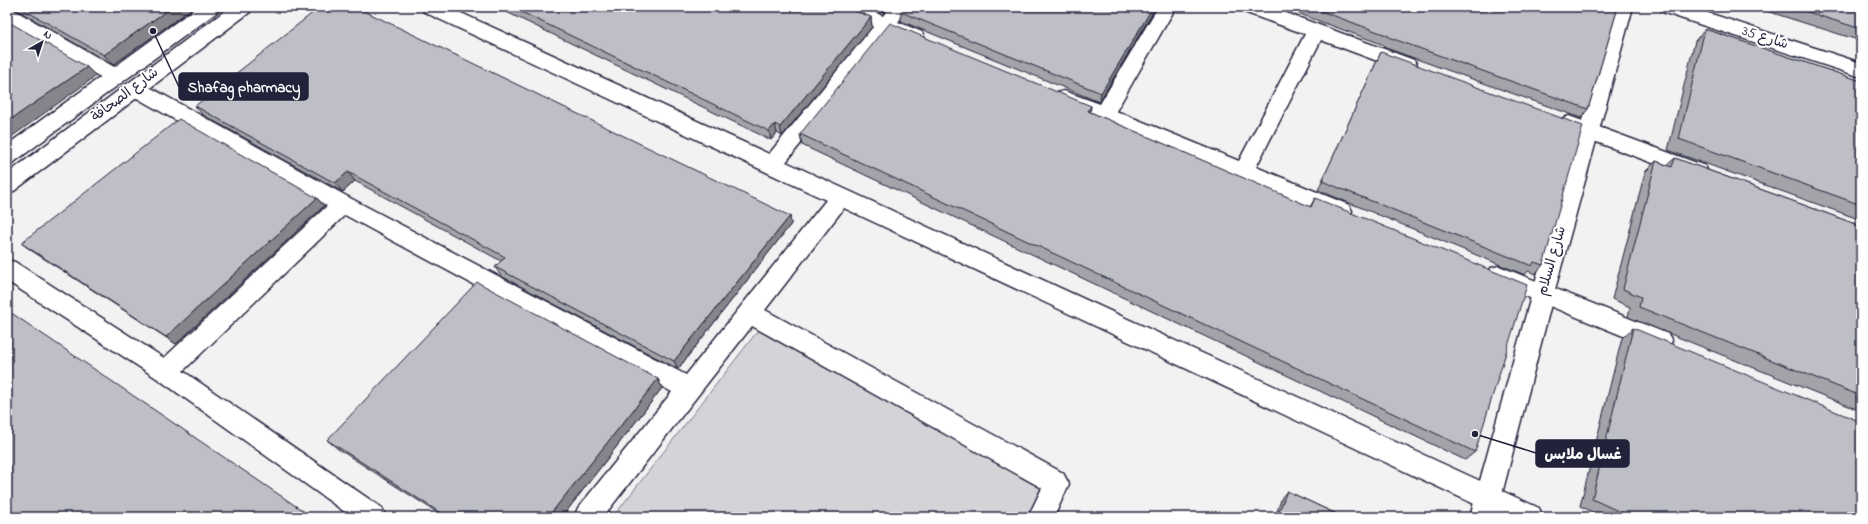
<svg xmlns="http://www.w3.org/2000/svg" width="1868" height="524" font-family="'Indie Flower','Playpen Sans Arabic',sans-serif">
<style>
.green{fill:#d3d3d8;stroke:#7a7a8a}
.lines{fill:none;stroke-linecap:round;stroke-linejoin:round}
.street-casing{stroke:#22223b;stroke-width:3}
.secondary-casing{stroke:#22223b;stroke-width:3}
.street{fill:#fff;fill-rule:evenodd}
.secondary{fill:#fff;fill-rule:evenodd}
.wall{fill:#a3a3aa;stroke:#22223b}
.shaded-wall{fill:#85858b;stroke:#22223b}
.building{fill:#bebec6;stroke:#22223b}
.labels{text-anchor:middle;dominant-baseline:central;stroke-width:4;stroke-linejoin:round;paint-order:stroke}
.street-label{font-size:14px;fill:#22223b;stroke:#fff}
.leader{fill:none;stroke:#22223b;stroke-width:1.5}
.callout-dot{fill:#22223b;stroke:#fff;stroke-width:1.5}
.callout{fill:#22223b;stroke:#22223b;stroke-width:1.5}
.callout-label{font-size:15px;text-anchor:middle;font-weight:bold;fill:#fff}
</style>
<rect width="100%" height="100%" fill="#f2f2f3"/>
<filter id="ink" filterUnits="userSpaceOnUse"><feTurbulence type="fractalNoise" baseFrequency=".025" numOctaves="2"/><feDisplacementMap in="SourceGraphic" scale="8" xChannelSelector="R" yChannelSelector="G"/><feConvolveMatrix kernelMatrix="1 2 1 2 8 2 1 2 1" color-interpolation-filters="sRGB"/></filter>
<g filter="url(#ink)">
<path class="green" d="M760 328 1053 482 1034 517H613Z"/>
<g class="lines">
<g class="street-casing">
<path id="street" d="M422 7H448L769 154 873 27 838 12 836 7H862L883 16 890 7H909L898 22 922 32 924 37 922 42 915 44 889 33 786 162 1539 508 1543 517H1502L844 208 765 310 1063 473 1069 484 1054 517H1028L1042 488 752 326 603 517H574L578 508 672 392 345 215 183 371 382 508 386 517H352L158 379 7 281V260L15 262 164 358 327 206 128 93 125 88 128 83 135 81 142 83 350 198 686 375 826 200 424 12Z
M1158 7H1176L1116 111 1239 161 1305 34 1244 12 1242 7H1270L1414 60 1417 65 1414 70 1407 72 1321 40 1256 167 1349 205 1352 211 1349 217 1341 220 1333 217 1057 103 1054 98 1057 93 1064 91 1100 104Z
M1660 7H1690L1861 63V77L1662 12Z
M7 8 14 10 123 72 126 77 123 82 116 84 109 82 7 23Z
M1569 116 1705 166 1708 172 1705 178 1698 180 1562 129 1559 124 1562 119Z
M1499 266 1668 334 1672 341 1668 348 1660 351 1491 282 1488 275 1491 268Z"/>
</g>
<g class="secondary-casing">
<path id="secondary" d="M197 7H219L217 12 14 162 7 164V145Z
M230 7H252L250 12 14 191 7 193V174Z
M1615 7H1633L1554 293 1496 517H1470L1532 293Z"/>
</g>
<use href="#street" class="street"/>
<use href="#secondary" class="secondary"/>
</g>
<path class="wall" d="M7 7H194L113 65 15 9Z
M496 7H844L871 17 872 27 782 136 777 133 771 140Z
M867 7H889L883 13Z
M1156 7 1099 102 901 21V12Z
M1281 7H1618L1588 109 1581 118 1383 47 1384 45Z
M1754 7H1861V41Z
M1705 29 1861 81V220L1668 150 1695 41Z
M1381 52 1543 265 1535 274 1528 271 1525 275 1318 190Z
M195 106 790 216 791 224 678 369 501 276 495 267 501 261 355 181 343 192 203 115Z
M1091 106 1090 112 1310 207 1315 198 1475 452 1465 460 802 145 800 134Z
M1675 158 1861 226V411L1628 317 1630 307 1612 299 1645 172 1656 161 1667 165Z
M317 198 324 206 176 344 32 251 21 243Z
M1633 328 1861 517H1603L1580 506 1622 338Z
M658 379 662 388 562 517H444L338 449 327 440Z
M1287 491 1343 517H1275L1282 497Z"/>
<path class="shaded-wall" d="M172 7H194L113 65 104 55Z
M882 7H889L883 13Z
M1153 7H1156L1099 102 1101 93Z
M871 17 872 27 782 136 780 127Z
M87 67 96 76 7 140V122Z
M1091 106 1089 117 1088 111Z
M775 124 777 133 771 140 769 131Z
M348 172 355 181 343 192 335 183Z
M317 198 324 206 176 344 166 337Z
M790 216 791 224 678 369 674 361Z
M658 379 662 388 562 517H548Z"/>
<path class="building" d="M19 7H172L104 55Z
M320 7H356L790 216 674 361 495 267 505 257 348 172 335 183 195 106Z
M511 7H844L871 17 780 127 775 124 769 131Z
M904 7H1153L1101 93 901 12Z
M1310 7H1618L1588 109 1388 37 1389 36Z
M1792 7H1861V29Z
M7 21 87 67 7 122Z
M890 23 1091 106 1088 111 1311 207 1315 198 1527 285 1475 452 800 134Z
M1705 29 1861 81V205L1679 139Z
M1381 52 1583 126 1543 265 1534 262 1532 266 1322 181Z
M179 119 317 198 166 337 21 243Z
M1675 158 1861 226V396L1639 307 1641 297 1623 289 1656 161 1672 167Z
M477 282 658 379 548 517H447L327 440Z
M7 310 312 517H7Z
M1633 328 1861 422V517H1631L1592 499Z
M1287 491 1343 517H1277Z"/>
</g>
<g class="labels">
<g class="street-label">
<text transform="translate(1765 38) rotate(18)">شارع 35</text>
<text transform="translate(125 95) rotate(-37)">شارع الصحافة</text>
<text transform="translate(1552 261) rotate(-74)">شارع السلام</text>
</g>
</g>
<path class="leader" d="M153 31L179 87M1475 434L1536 453"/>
<g class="callout-dot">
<circle cx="153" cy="31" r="4"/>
<circle cx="1475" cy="434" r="4"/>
</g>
<g class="callout">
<rect x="179" y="73" width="129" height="27" rx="4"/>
<rect x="1536" y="440" width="93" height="27" rx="4"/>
</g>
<g class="callout-label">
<text x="244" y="92">Shafag pharmacy</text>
<text x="1583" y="459">غسال ملابس</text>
</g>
<rect width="1868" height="524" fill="none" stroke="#fff" stroke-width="24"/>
<rect x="12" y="12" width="1844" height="500" fill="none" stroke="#22223b" stroke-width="1.5" filter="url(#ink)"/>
<g transform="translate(42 42) rotate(39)" stroke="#ffffff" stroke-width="3" paint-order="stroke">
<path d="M0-3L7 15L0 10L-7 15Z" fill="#22223b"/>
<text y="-6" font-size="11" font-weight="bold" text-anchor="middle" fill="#22223b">N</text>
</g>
</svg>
